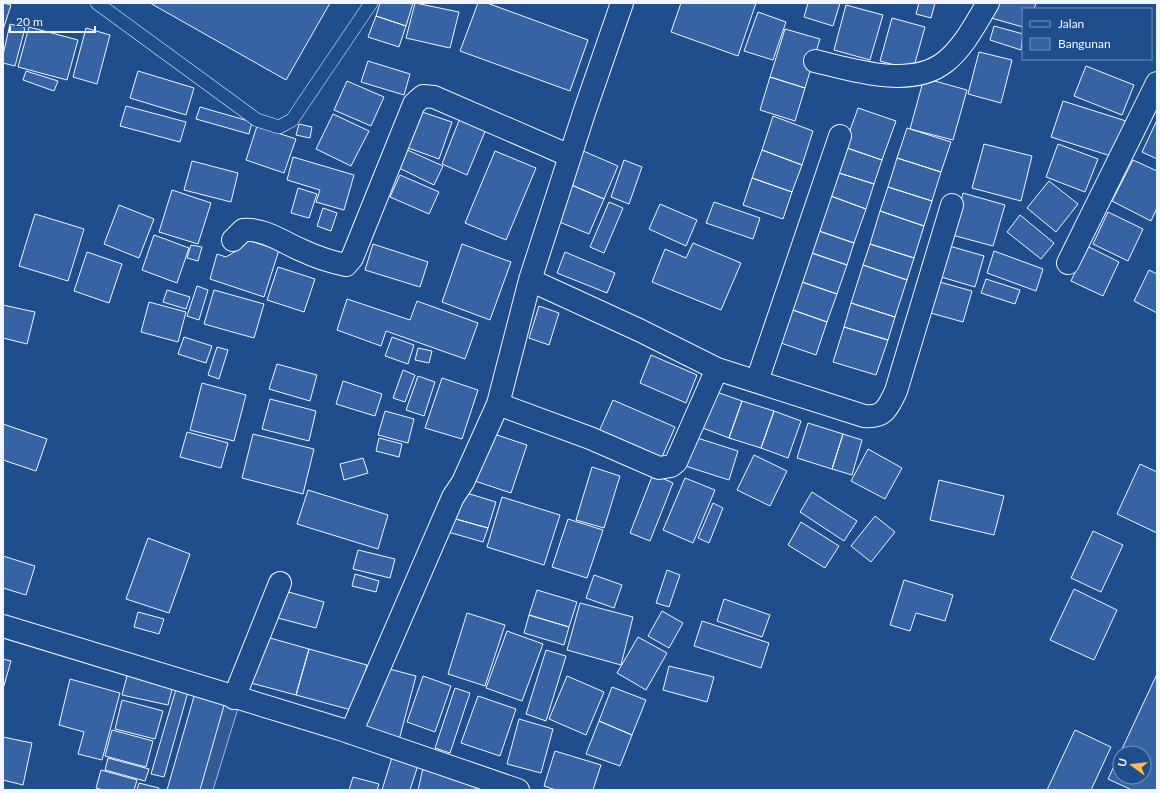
<svg xmlns="http://www.w3.org/2000/svg" width="1160" height="793" font-family="Lato,sans-serif">
<style>
.parking{fill:#305b95;stroke:#a8bbd7}
.building{fill:#3563a3;stroke:#f2f6ff;fill-rule:evenodd}
.lines{fill:none;stroke-linecap:round;stroke-linejoin:round}
.service-casing{stroke:#f2f6ff;stroke-width:14}
.minor-casing{stroke:#f2f6ff;stroke-width:24}
.service{stroke:#1f4e8c;stroke-width:13}
.minor{stroke:#1f4e8c;stroke-width:22}
</style>
<rect width="100%" height="100%" fill="#1f4e8c"/>
<path class="parking" d="M203 696 239 705 213 790H176Z"/>
<path class="building" d="M3 3 11 5 3 30Z
M150 3H330L286 80Z
M380 3H413L406 26 376 16Z
M415 3 459 12 450 48 406 38Z
M478 3H487L588 40 570 91 460 51Z
M681 3H756L738 56 671 32Z
M808 3H840L833 26 804 17Z
M919 3H935L931 18 916 14Z
M995 3H1036L1034 9H1023V27L991 18Z
M846 5 883 15 870 60 834 50Z
M758 12 786 22 773 60 744 51Z
M376 16 406 26 399 47 368 37Z
M892 18 925 27 913 70 880 61Z
M10 24 25 28 15 66 3 63V55Z
M994 26 1023 34 1021 50 990 40Z
M29 27 78 40 67 80 18 67Z
M86 28 110 35 97 84 73 77Z
M785 29 820 39 805 88 770 77Z
M979 52 1012 60 1001 103 968 94Z
M368 61 410 74 404 95 361 82Z
M1086 66 1134 85 1122 115 1074 96Z
M26 71 58 81 54 91 23 80Z
M138 71 194 88 186 115 130 98Z
M770 77 805 88 795 121 760 110Z
M924 78 967 90 953 140 910 129Z
M347 81 384 97 371 126 334 110Z
M1063 101 1126 121 1114 157 1051 137Z
M126 106 186 122 180 142 120 126Z
M200 107 252 122 249 134 196 119Z
M858 108 896 121 882 160 844 147Z
M416 110 452 122 439 159 403 146Z
M333 114 369 131 351 166 316 149Z
M773 116 813 131 802 165 762 150Z
M460 118 486 129 467 175 442 164Z
M1157 120V159L1142 152Z
M299 124 312 127 310 138 296 135Z
M257 126 296 139 284 173 246 160Z
M907 128 951 142 941 172 897 158Z
M984 144 1032 156 1021 201 972 188Z
M1058 144 1098 159 1085 192 1046 177Z
M844 147 882 160 874 184 836 172Z
M403 148 443 166 434 185 395 166Z
M581 150 618 166 604 199 567 183Z
M762 150 802 165 792 192 752 178Z
M495 151 536 168 506 240 465 223Z
M293 157 354 175 344 210 316 202 320 190 287 180Z
M897 158 941 172 932 201 888 187Z
M624 160 642 167 629 204 611 197Z
M1133 160 1157 171V208L1151 221 1112 201Z
M192 161 238 173 231 202 184 190Z
M836 172 874 184 866 209 828 195Z
M400 175 439 192 429 214 390 197Z
M752 178 792 192 783 219 743 205Z
M1049 181 1078 204 1056 232 1027 208Z
M567 183 604 199 589 234 552 219Z
M888 187 932 201 924 226 880 211Z
M298 188 317 194 309 218 291 213Z
M172 190 211 203 198 244 159 232Z
M963 193 1005 205 993 246 952 235Z
M828 195 866 209 854 243 816 230Z
M609 202 623 208 604 253 590 247Z
M714 202 760 218 753 239 706 223Z
M660 204 697 220 686 246 649 229Z
M119 205 154 219 139 258 104 244Z
M323 208 337 213 331 231 317 226Z
M880 211 924 226 914 258 870 244Z
M1108 212 1143 229 1128 261 1093 244Z
M35 214 84 229 68 281 19 266Z
M1020 215 1054 243 1041 259 1007 232Z
M816 230 854 243 847 265 809 252Z
M154 235 189 248 177 283 142 270Z
M244 239 279 250 264 297 210 279 217 254 226 257 241 248Z
M693 243 741 263 721 310 652 282 665 249 686 258Z
M373 244 428 262 420 287 365 270Z
M462 244 511 262 490 320 442 302Z
M870 244 914 258 907 280 863 265Z
M191 245 202 247 198 261 187 258Z
M946 245 984 256 975 287 938 276Z
M1087 246 1119 262 1103 296 1071 281Z
M994 251 1043 269 1036 291 987 273Z
M87 252 122 264 109 303 74 291Z
M565 252 615 273 607 293 557 273Z
M809 252 847 265 837 294 799 281Z
M863 265 907 280 895 317 851 303Z
M278 267 315 279 304 312 267 300Z
M1149 270 1157 274V313L1134 301Z
M986 279 1020 290 1015 304 981 293Z
M799 281 837 294 827 322 790 309Z
M936 281 972 291 963 322 927 312Z
M197 286 208 290 199 320 187 316Z
M167 290 190 297 186 309 163 302Z
M214 290 264 304 254 338 204 324Z
M347 299 410 320 417 301 478 323 465 359 386 331 381 346 337 330Z
M149 302 186 312 178 342 141 332Z
M851 303 895 317 888 340 844 327Z
M3 305 35 312 27 344 3 338Z
M539 306 559 313 549 345 529 338Z
M790 309 827 322 816 355 778 342Z
M844 327 888 340 876 375 833 362Z
M184 337 212 346 206 363 178 354Z
M392 337 414 345 408 364 385 356Z
M217 347 228 350 219 379 208 375Z
M418 348 432 351 429 363 415 360Z
M651 355 697 375 686 403 640 383Z
M277 364 317 375 310 401 269 389Z
M403 370 415 375 405 402 393 398Z
M418 376 435 382 424 416 406 410Z
M442 378 478 390 462 439 425 428Z
M343 381 382 394 375 416 336 404Z
M202 383 246 395 234 441 190 430Z
M708 389 742 401 729 438 695 425Z
M270 399 316 411 309 441 262 429Z
M613 400 675 427 659 464 597 436Z
M742 401 774 411 761 448 729 438Z
M385 411 414 419 408 443 378 435Z
M774 411 801 421 788 458 761 448Z
M808 423 843 434 832 469 797 458Z
M3 424 47 439 36 471 3 460Z
M187 432 228 443 221 468 180 457Z
M488 432 527 445 511 493 472 480Z
M253 434 314 449 303 494 242 478Z
M843 434 862 440 852 475 832 469Z
M691 436 738 451 729 480 682 465Z
M379 438 402 444 399 457 376 451Z
M868 449 902 468 885 499 851 481Z
M754 455 787 471 770 506 737 490Z
M363 458 368 473 344 480 340 464Z
M1140 464 1157 472V533L1117 514Z
M592 467 620 476 604 528 576 520Z
M653 474 673 483 650 541 630 533Z
M685 478 715 490 693 543 663 530Z
M939 480 1004 496 994 535 930 520Z
M308 490 388 515 378 549 297 524Z
M460 491 496 502 488 528 452 518Z
M812 492 857 521 844 541 800 512Z
M502 497 560 515 544 565 487 547Z
M713 503 723 508 709 543 698 538Z
M875 516 895 532 871 562 851 546Z
M452 518 488 528 483 542 448 532Z
M568 519 603 530 587 578 552 567Z
M801 522 839 546 825 568 788 545Z
M1093 531 1123 545 1101 592 1071 578Z
M148 538 190 554 169 613 126 599Z
M358 550 395 559 390 578 353 569Z
M3 556 35 566 26 595 3 588Z
M667 570 680 575 669 607 656 603Z
M355 574 379 581 376 592 352 586Z
M594 575 622 585 614 608 586 598Z
M904 580 953 595 945 621 916 613 910 631 890 625Z
M1074 589 1117 610 1094 660 1050 640Z
M537 590 577 602 569 627 529 615Z
M285 591 324 602 316 628 278 618Z
M724 599 770 615 762 637 717 621Z
M580 603 633 617 621 665 567 650Z
M662 611 683 623 669 648 648 636Z
M138 612 164 619 159 634 134 627Z
M467 613 505 625 485 686 448 674Z
M529 615 569 627 564 645 524 633Z
M702 621 769 643 761 668 694 646Z
M507 631 543 644 522 701 486 688Z
M263 636 309 649 296 695 251 683Z
M638 637 667 653 646 690 617 673Z
M309 649 367 665 355 711 296 695Z
M546 650 566 656 546 721 526 714Z
M3 659 11 661 3 689Z
M669 666 714 677 707 702 663 690Z
M382 667 416 676 399 740 364 731Z
M128 672 174 682 168 705 122 695Z
M1157 674V790H1132L1108 779ZM1120 753H1144V777H1120Z
M423 676 451 686 435 732 407 722Z
M567 676 604 692 586 735 549 719Z
M70 679 120 693 102 760 78 754 84 732 59 725Z
M612 687 646 700 632 735 599 721Z
M455 688 470 693 450 753 435 748Z
M176 689 188 692 164 777 151 774Z
M195 693 225 702 200 790H167Z
M478 696 516 709 500 756 461 743Z
M122 700 163 711 155 739 115 729Z
M519 719 553 729 541 773 507 764Z
M599 721 632 735 620 766 586 754Z
M112 730 153 741 146 767 105 756Z
M1075 730 1111 747 1091 790H1047Z
M3 737 32 743 23 785 3 780Z
M555 751 601 765 593 790H556L544 786Z
M393 754 419 762 410 790H382Z
M108 758 149 769 145 781 105 770Z
M423 768 477 781 475 790H418Z
M101 770 137 780 134 790H103L96 788Z
M353 777 379 784 377 790H349Z
M139 783 159 788 158 790H137Z"/>
<g class="lines">
<g class="service-casing">
<path id="service" d="M97 3 257 120 279 127 292 120 371 3"/>
</g>
<g class="minor-casing">
<path id="minor" d="M815 61C852 70 911 89 945 62 964 47 976 23 988 3
M233 240 243 230C263 228 283 242 301 250 316 257 331 262 346 265L352 258 414 104 423 96 434 97 570 156
M1068 263 1157 83
M530 280 639 330 717 369 864 416C884 418 888 408 896 391L952 205
M757 381 840 136
M498 404 590 438 659 468 671 466 676 462 717 369
M3 626 340 729 518 790
M234 698 280 583
M351 733 453 497 463 482 498 404 530 280 584 113 622 3"/>
</g>
<use href="#service" class="service"/>
<use href="#minor" class="minor"/>
</g>
<rect width="1160" height="793" fill="none" stroke="#f2f6ff" stroke-width="8"/>
<rect x="1022" y="8" width="130" height="52" fill="#1f4e8c" stroke="#7391ba"/>
<rect x="1030" y="21" width="20" height="6" fill="#1f4e8c" stroke="#7391ba"/>
<text x="1058" y="28" font-size="12" fill="#f2f6ff">Jalan</text>
<rect x="1030" y="38" width="20" height="12" fill="#3563a3" stroke="#7391ba"/>
<text x="1058" y="48" font-size="12" fill="#f2f6ff">Bangunan</text>
<g transform="translate(1132 765) rotate(285)"><circle r="19" fill="#1f4e8c" stroke="#7391ba"/>
<path d="M0-3L7 15L0 10L-7 15Z" fill="#ffb74d"/>
<text y="-6" font-size="11" font-weight="bold" text-anchor="middle" fill="#f2f6ff">U</text>
</g>
<path d="M10 26v6h85v-6" fill="none" stroke="#f2f6ff" stroke-width="2"/>
<text x="16" y="26" font-size="12" fill="#f2f6ff" stroke="#1f4e8c" stroke-width="3" paint-order="stroke">20 m</text>
</svg>
